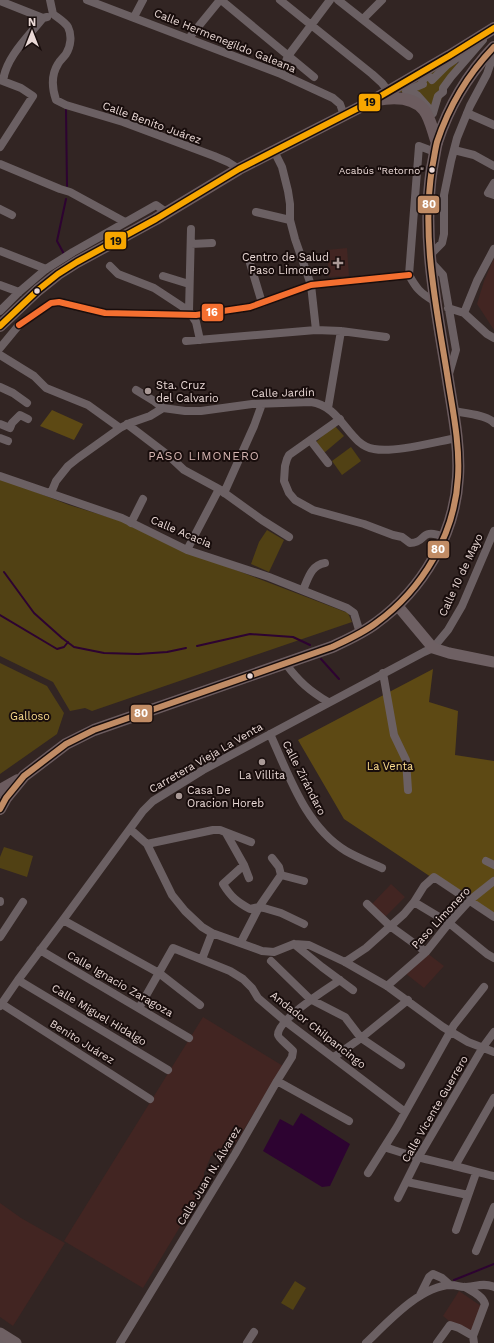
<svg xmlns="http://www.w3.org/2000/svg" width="494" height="1343" font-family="'Work Sans',sans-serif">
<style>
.built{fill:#422522}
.green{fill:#514114}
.forest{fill:#5d4914}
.water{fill:#2d0331}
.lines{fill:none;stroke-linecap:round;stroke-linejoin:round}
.stream{stroke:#2d0331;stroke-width:2}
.minor{stroke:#6b6063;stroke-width:8}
.major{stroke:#6e6063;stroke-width:11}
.highway{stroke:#6c5c5f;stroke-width:12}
.bus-1-casing{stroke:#180d0c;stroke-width:9}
.bus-2-casing{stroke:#180d0c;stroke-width:9}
.bus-3-casing{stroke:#180d0c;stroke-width:9}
.bus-1{stroke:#c18c65;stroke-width:6}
.bus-2{stroke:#f46f30;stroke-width:6}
.bus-3{stroke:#f7a600;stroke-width:6}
.bus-dot{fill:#ead9d6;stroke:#180d0c;stroke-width:1.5}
.poi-dot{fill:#aa9a97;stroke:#180d0c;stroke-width:1.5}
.labels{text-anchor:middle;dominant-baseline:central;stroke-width:4;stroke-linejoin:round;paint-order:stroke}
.bus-label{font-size:10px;fill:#ead9d6;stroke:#180d0c;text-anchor:end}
.street-label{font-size:11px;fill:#ead9d6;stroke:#180d0c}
.poi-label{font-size:11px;fill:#ead9d6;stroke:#180d0c;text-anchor:start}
.park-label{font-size:11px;fill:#fcdd8e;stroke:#180d0c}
.neighbourhood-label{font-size:12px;letter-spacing:1px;fill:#d7b6b2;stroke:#180d0c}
.line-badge{stroke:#180d0c;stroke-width:1.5}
.badge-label{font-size:11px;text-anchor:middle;font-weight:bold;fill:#fff}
.pale-badge-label{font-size:11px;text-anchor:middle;font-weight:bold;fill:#111}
</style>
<rect width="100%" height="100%" fill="#322523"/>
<path class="built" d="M347 248 349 276 329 277 327 250Z
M494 258V330L477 304 484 281Z
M391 884 405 897 385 917 372 904Z
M427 953 444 966 424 988 405 973Z
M203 1017 283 1066 230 1152 211 1156 204 1173V1185L201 1192 143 1288 64 1241Z
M0 1203 21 1218 65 1243 13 1326 0 1317Z
M459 1291 481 1306 471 1332 454 1325 443 1316Z"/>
<path class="green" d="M447 61 457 62 458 69 445 90 434 118 415 96 393 90Z
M334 425 344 436 324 453 315 443Z
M351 447 361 461 342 475 332 461Z
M0 478 69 505 121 521 168 544 348 613 352 622 92 711 85 708 70 711 53 682 0 656Z
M267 530 284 540 269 572 251 564 259 542Z
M0 663 47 686 64 713 57 734 0 774Z
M4 847 33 856 27 877 0 868V857Z
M295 1281 306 1288 293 1310 281 1303Z"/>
<path class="forest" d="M52 410 83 424 74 440 40 426Z
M433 669 429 702 458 711 455 755 494 761V919L344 819 298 740Z"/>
<path class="water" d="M301 1113 350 1144 330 1186 322 1187 263 1151 280 1119 293 1126Z"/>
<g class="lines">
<path class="stream" d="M66 110 67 186
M64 254 57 241 66 199
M4 572 34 613 62 638 74 647 104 653 138 654 167 652 186 648
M0 615 57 649 64 647 68 642
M197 646 250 634 293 637 310 645
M321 659 339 679
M454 1280 494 1264"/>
<path class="minor" d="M50 0 53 14
M87 0 281 74 333 98 340 104 344 115
M221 0 314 77
M280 0 372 74 382 83 388 91
M338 0 409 56
M0 1 43 18 47 17
M53 14C58 18 65 22 68 27 72 35 71 46 66 54 64 57 60 60 58 64 51 75 52 88 56 100L66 105 123 122 214 156 228 162 239 169
M134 17 143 0
M363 19 382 0
M189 38 220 0
M483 40 451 77 443 88V92L438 96 433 113 417 95 406 91 423 84 422 81 426 77H430L432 80 447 65Z
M281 74 288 56 330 0
M0 80 21 88 33 96 0 147
M3 81C6 57 28 37 43 18
M467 113 494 125
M454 150 474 155 494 166
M274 151 282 167 288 191 290 204V220L295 239 311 285 316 330
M0 164 60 189 70 192 125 222
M494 183 488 193 494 195
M0 209 12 215
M256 212 290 220
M191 229 189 311 196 322 200 340
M191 244 212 243
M0 251 46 269
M430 255 442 243 444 234V195L451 161 457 138 470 106 487 74 493 56V48
M431 262 443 275 456 350 449 374
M250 263 262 303
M110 266 118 274 154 288 189 311
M409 275 419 146 435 152
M409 275C416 288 420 293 434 301
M163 276 189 284
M0 285 19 292
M448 308 464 313 487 334 494 338
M0 311 19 292 46 269 73 252 156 205 166 212
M464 313 477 281 494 249
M186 341 316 330 341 331 386 337
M0 348 19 325 51 303 59 302 105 313 196 315 250 307 311 285 409 275
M0 355 34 376 46 388 88 405 120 428
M0 387 13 393 27 403
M136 390 154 401 163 408 185 411H201L252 404 311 402C342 406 348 445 374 449 394 453 435 442 457 438
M328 408 341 331
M453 411C463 413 488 415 494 423
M340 419 289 455 287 459 285 466 284 481 289 493 295 500 313 510 364 524 393 535 402 537 410 543C428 543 418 527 445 537
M0 424 10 428 12 423 20 415 28 419
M127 424 169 456 184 470 219 489 262 520 289 537
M0 438 8 441
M311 441 328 463
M0 476 122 518 187 550 269 577 347 608 354 613 360 633
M51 493 56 481 68 466 78 458 120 428 130 423 150 416 163 408
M224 493 254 426 262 404
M131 523 143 499
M187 550 219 489
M303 590C308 579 311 565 325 563
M286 664C299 682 310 691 328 702
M383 673 394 735 406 760 408 790
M270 734C289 775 305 826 346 851 358 858 371 863 382 868
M130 829 147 844 172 895 185 911 202 927 212 933 262 951 274 952 294 944 309 945 345 962 387 986 443 1027 468 1042 494 1052
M226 833 244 865 249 878
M147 844 213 830H220L251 842
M486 861 494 865
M244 865 223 884C231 897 237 902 250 909L259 907 264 908 281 913 304 924
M281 875 304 881
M0 902V901
M414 902 449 923 487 954 494 958
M367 904 390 926 426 952
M63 920 159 973 200 1005
M0 937 23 902
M241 942 259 907 281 875 279 867 272 858
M294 944 322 967 353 990
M40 950 189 1038
M202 959 212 933
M271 961 310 999 345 1017 361 1038 401 1065
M345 962 366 948 404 914 414 902 424 886 434 877 494 917
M18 980 168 1070
M387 986 426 952 449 923 470 900 494 881
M2 1004 150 1099
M0 1006 18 980 63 920 143 811 153 801 203 770 424 652 433 648 448 630 462 606 494 531
M139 1008 173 948 230 971 243 979 252 988 258 998 285 1021 405 1112
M334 1057 361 1038 408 1000
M277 1081 349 1121
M385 1147C408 1156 431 1160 454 1166 468 1169 480 1173 494 1176
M455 1166 494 1098
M368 1173 397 1127 454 1025 484 987
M407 1182 468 1195
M398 1198 418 1158 483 1047 494 1032
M456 1230 476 1173
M476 1251 494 1207
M465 1287C472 1291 483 1296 485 1304L473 1336 474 1343
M420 1295 429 1277 433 1274 442 1278 450 1285
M1 1343 5 1336
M120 1343 235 1154 277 1081 292 1057 293 1051C290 1047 278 1038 278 1035 277 1020 328 988 340 980
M247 1343 254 1332
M366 1343C388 1322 420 1286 451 1285 456 1285 460 1287 464 1287 474 1287 484 1282 494 1287
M437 1343 450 1325 459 1328 473 1336"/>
<path class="major" d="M397 605 433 648 449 653 494 662
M0 1333 16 1343"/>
<path class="highway" d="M376 100C392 97 413 96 424 110 431 119 433 133 437 143
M0 326 38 290 58 274 77 262 156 219 239 169 372 101 449 56 494 28
M0 790 18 780
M0 809 6 798 24 776 66 744 94 730 332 647C347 640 363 633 376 623 423 589 455 534 458 477 460 445 453 412 448 380 437 310 421 239 432 168 434 159 435 150 437 142 449 106 468 74 494 47"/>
<g class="bus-1-casing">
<path id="bus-1" d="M0 809 6 798 24 776 66 744 94 730 332 647C347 640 363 633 376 623 423 589 455 534 458 477 460 445 453 412 448 380 437 310 421 239 432 168 434 159 435 150 437 142 449 106 468 74 494 47"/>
</g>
<g class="bus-2-casing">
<path id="bus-2" d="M19 325 51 303 59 302 105 313 196 315 250 307 311 285 409 275"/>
</g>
<g class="bus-3-casing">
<path id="bus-3" d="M0 326 38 290 58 274 77 262 156 219 239 169 372 101 449 56 494 28"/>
</g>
<use href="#bus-1" class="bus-1"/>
<use href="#bus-2" class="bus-2"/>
<use href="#bus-3" class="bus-3"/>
</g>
<g class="bus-dot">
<circle cx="432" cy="170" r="3.5"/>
<circle cx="37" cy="291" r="3.5"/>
<circle cx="250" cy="676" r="3.5"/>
</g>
<g class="poi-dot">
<path d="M336 257h4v4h4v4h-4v4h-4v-4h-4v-4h4z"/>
<circle cx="148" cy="391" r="4"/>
<circle cx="262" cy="762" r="4"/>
<circle cx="179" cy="796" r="4"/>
</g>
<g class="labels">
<g class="bus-label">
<text x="424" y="170">Acabús "Retorno"</text>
</g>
<g class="street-label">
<text transform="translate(225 41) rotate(22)">Calle Hermenegildo Galeana</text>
<text transform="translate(152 123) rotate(20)">Calle Benito Juárez</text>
<text transform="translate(283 393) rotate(-1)">Calle Jardín</text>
<text transform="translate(181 532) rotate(23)">Calle Acacia</text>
<text transform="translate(461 575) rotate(-65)">Calle 10 de Mayo</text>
<text transform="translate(206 758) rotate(-30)">Carretera Vieja La Venta</text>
<text transform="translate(304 778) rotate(63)">Calle Zirándaro</text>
<text transform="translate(441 918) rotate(-47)">Paso Limonero</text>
<text transform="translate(120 984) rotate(30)">Calle Ignacio Zaragoza</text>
<text transform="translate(99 1015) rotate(31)">Calle Miguel Hidalgo</text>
<text transform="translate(318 1030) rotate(38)">Andador Chilpancingo</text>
<text transform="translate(82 1042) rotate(32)">Benito Juárez</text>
<text transform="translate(435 1109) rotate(-60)">Calle Vicente Guerrero</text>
<text transform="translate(209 1176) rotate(-59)">Calle Juan N. Álvarez</text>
</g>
<g class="poi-label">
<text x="329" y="257" text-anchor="end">Centro de Salud<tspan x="329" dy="13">Paso Limonero</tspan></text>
<text x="156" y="385">Sta. Cruz<tspan x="156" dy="13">del Calvario</tspan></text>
<text x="262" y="775" text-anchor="middle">La Villita</text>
<text x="187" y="790">Casa De<tspan x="187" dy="13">Oracion Horeb</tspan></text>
</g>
<g class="park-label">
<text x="30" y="716">Galloso</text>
<text x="390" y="766">La Venta</text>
</g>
<g class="neighbourhood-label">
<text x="204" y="456">PASO LIMONERO</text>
</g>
</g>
<g class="line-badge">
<rect x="358" y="93" width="23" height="19" rx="4" fill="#f7a600"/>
<rect x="417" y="195" width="23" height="19" rx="4" fill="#c18c65"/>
<rect x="104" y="231" width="23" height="19" rx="4" fill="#f7a600"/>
<rect x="201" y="303" width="23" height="19" rx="4" fill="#f46f30"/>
<rect x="427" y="540" width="23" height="19" rx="4" fill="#c18c65"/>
<rect x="130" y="704" width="23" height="19" rx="4" fill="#c18c65"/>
</g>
<g class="badge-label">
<text x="429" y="208">80</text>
<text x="212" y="316">16</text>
<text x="438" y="553">80</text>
<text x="141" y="717">80</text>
</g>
<g class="pale-badge-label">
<text x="370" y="106">19</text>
<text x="116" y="245">19</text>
</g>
<g transform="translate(32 32)" stroke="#180d0c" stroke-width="3" paint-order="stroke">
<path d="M0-3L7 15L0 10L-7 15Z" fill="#ead9d6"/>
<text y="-6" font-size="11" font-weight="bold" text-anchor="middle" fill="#ead9d6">N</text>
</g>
</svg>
